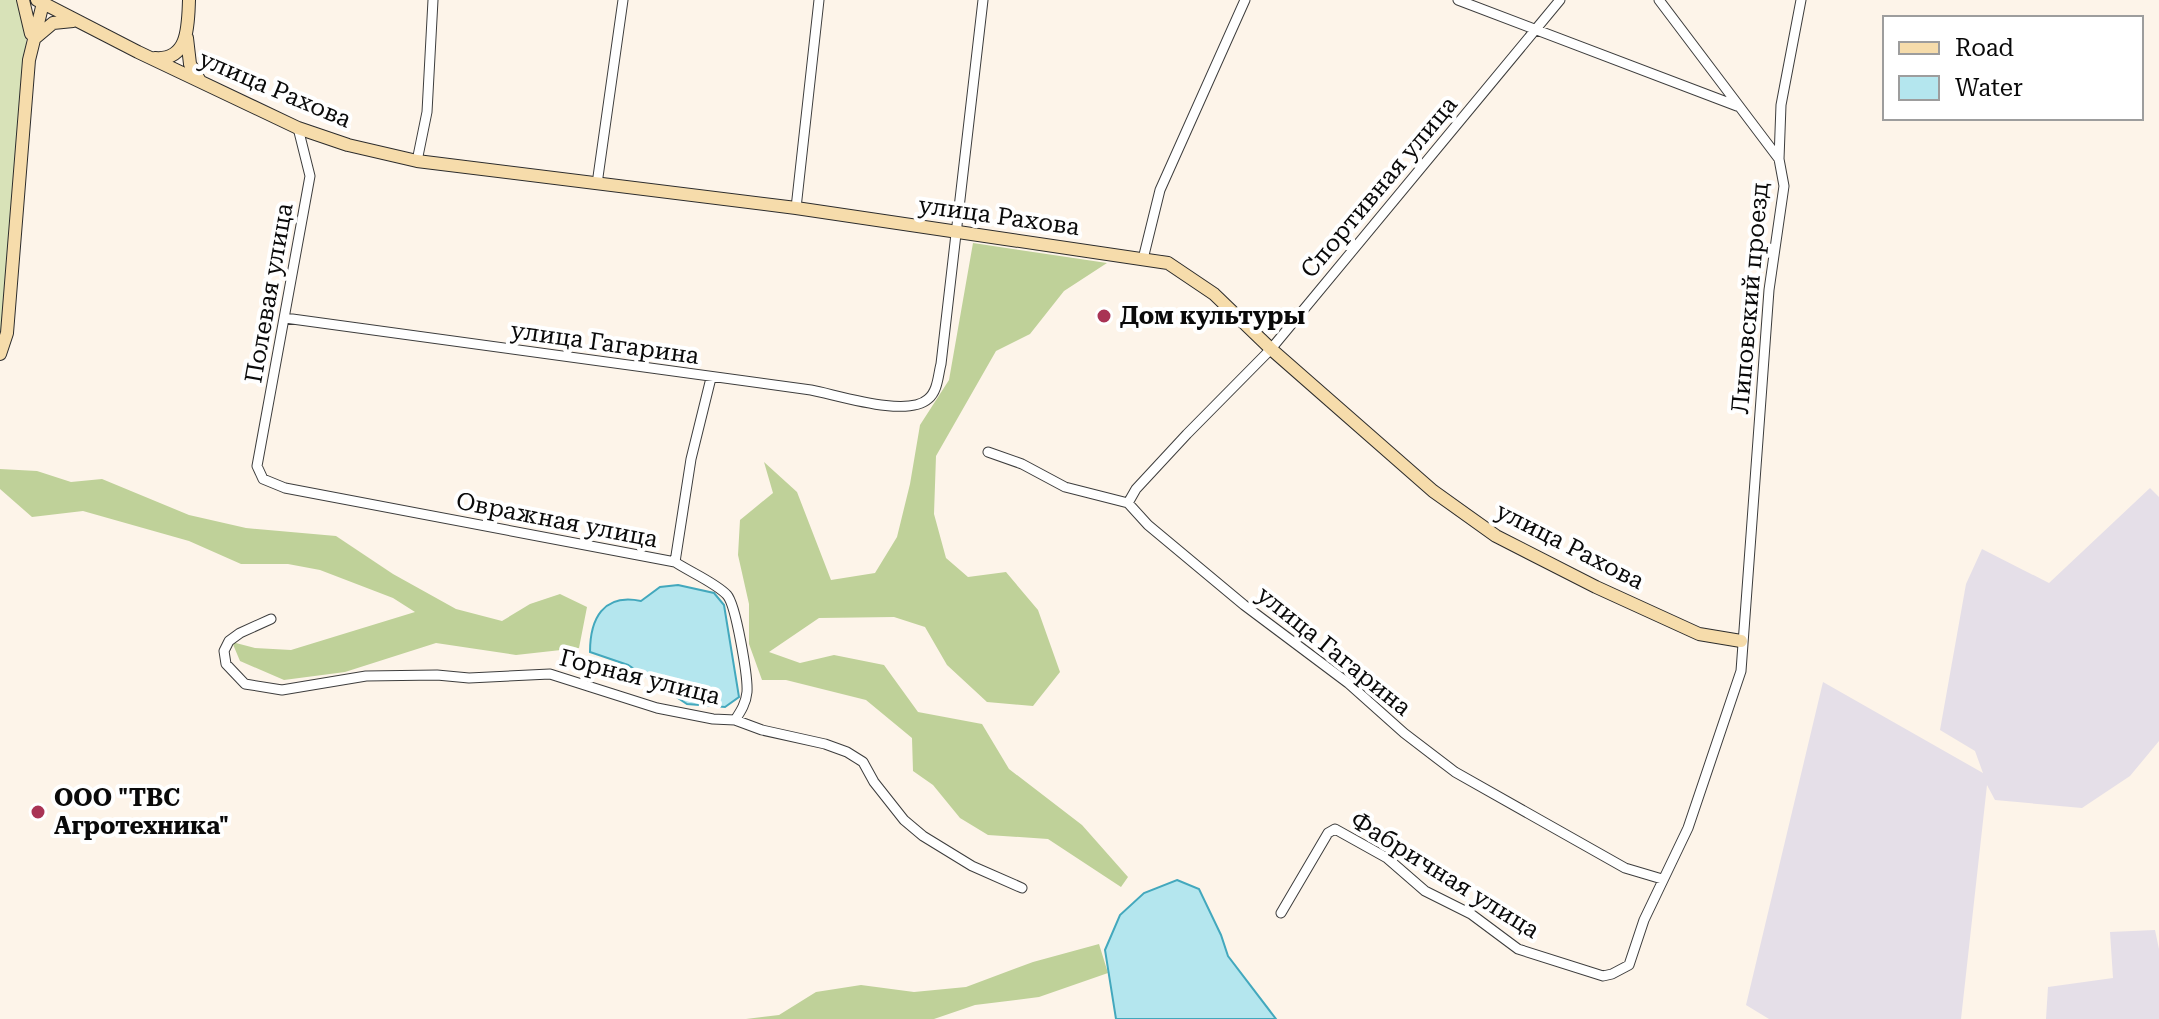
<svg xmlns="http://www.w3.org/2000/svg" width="2159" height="1019" font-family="'Roboto Serif',serif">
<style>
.industrial{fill:#e5dfe8}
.green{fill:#d8e2b8}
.forest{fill:#bfd199}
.water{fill:#b4e6ee;stroke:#43a8bd;stroke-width:2}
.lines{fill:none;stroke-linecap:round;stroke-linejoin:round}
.street-casing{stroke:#3d3d3d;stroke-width:11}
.secondary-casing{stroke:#2c2c2c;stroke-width:14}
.street{stroke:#fff;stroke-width:9}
.secondary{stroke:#f6dcab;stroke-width:12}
.poi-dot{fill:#a93354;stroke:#fff;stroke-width:3}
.labels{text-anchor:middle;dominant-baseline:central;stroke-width:8;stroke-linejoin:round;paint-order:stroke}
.street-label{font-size:24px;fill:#0a0a0a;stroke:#fff}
.poi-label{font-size:24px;font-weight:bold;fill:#0a0a0a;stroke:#fff;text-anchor:start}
</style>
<rect width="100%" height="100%" fill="#fdf4e9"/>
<path class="industrial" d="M2150 488 2159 497V741L2130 776 2082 808 1995 800 1987 785 1961 1019H1769L1746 1005 1823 682 1983 773 1975 751 1940 730 1966 584 1982 549 2049 583Z
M2155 930 2159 949V1019H2046L2048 987 2113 978 2110 932Z"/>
<path class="green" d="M0 0H19L27 31 5 314 0 340Z"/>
<path class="forest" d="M973 243 1107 263 1064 291 1030 334 996 351 936 456 934 514 946 558 968 577 1006 572 1038 610 1060 672 1033 706 987 702 947 665 925 627 894 617 819 618 769 652 800 663 834 655 884 665 918 712 982 724 1009 769 1082 825 1128 877 1121 887 1048 839 988 835 960 818 933 785 913 771 912 738 866 700 786 680H762L749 644V604L738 555 740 520 773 493 764 462 797 492 831 580 875 573 897 537 910 484 920 425 949 380Z
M0 469 37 471 71 482 102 479 189 515 246 528 336 536 393 574 456 609 502 621 530 604 560 594 587 607 579 648 516 655 436 643 345 672 284 680 240 661 232 642 255 648 291 650 415 612 393 598 320 570 288 564H241L189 541 83 511 32 517 0 489Z
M1099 944 1108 973 1039 997 975 1005 934 1019H746L779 1015 816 992 861 985 914 992 966 987 1033 962Z"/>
<path class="water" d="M678 585 714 593 724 605 739 697 725 707 687 704 628 665 590 652C590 619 603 593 641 601L660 587Z
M1177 880 1199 889 1221 935 1228 956 1276 1019H1116L1105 950 1120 915 1144 893Z"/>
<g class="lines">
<g class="street-casing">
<path id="street" d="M1458 0 1737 106
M298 128 310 176 257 466 263 479 285 488 675 562 691 459 711 378
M1779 159 1781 105 1801 0
M417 161 427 112 433 0
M597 184 623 0
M796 208 819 0
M1143 259 1160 190 1245 0
M285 318 811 390C838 395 907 418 928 399 938 391 938 375 941 364L983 0
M988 452 1022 464 1065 487 1128 503 1148 525 1244 605 1348 683 1404 733 1455 772 1625 868 1662 879
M1128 503 1136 489 1187 434 1271 349 1560 0
M675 562C690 572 716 583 727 595 736 605 748 677 747 692 746 703 741 711 735 720
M271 619 240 633 229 641 224 651 226 664 245 684 282 690 366 676 437 675 469 678 550 674 657 708 713 719 735 720 762 730 825 744 847 752 863 762 874 782 904 820 923 836 972 866 1022 888
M1281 913 1328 833 1335 829 1387 858 1425 891 1471 914 1518 949 1603 976 1612 974 1629 965 1644 920 1688 828 1741 671 1769 290 1784 186 1779 159 1659 0"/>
</g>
<g class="secondary-casing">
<path id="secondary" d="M23 0 31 34
M37 0 138 52 298 128 348 145 417 161 796 208 1168 263 1214 294 1271 349 1433 491 1496 536 1596 587 1699 634 1741 641
M187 38 190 64 200 81
M34 39 53 23 73 21
M155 58C189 61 188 25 189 0
M0 354 7 333 29 60 43 3"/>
</g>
<use href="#street" class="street"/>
<use href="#secondary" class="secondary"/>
</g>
<g class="poi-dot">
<circle cx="1104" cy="316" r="8"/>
<circle cx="38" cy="812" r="8"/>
</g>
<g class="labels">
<g class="street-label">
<text transform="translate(275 89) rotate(23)">улица Рахова</text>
<text transform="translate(1379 187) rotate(-50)">Спортивная улица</text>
<text transform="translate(999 216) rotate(8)">улица Рахова</text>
<text transform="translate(269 293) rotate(-80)">Полевая улица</text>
<text transform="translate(1750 298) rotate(-85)">Липовский проезд</text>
<text transform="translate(605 343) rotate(8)">улица Гагарина</text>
<text transform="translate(557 520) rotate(11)">Овражная улица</text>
<text transform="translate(1570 546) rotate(27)">улица Рахова</text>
<text transform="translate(1334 651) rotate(39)">улица Гагарина</text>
<text transform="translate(640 677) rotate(14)">Горная улица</text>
<text transform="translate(1445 875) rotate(32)">Фабричная улица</text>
</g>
<g class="poi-label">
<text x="1120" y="316">Дом культуры</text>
<text x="54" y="798">ООО "ТВС<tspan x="54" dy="28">Агротехника"</tspan></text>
</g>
</g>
<rect x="1883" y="16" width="260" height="104" fill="#ffffff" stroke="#9d9d9d" stroke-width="2"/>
<rect x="1899" y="42" width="40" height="12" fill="#f6dcab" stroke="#9d9d9d" stroke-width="2"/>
<text x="1955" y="56" font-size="24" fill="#0a0a0a">Road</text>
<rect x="1899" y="76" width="40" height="24" fill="#b4e6ee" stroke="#9d9d9d" stroke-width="2"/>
<text x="1955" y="96" font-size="24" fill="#0a0a0a">Water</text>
</svg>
